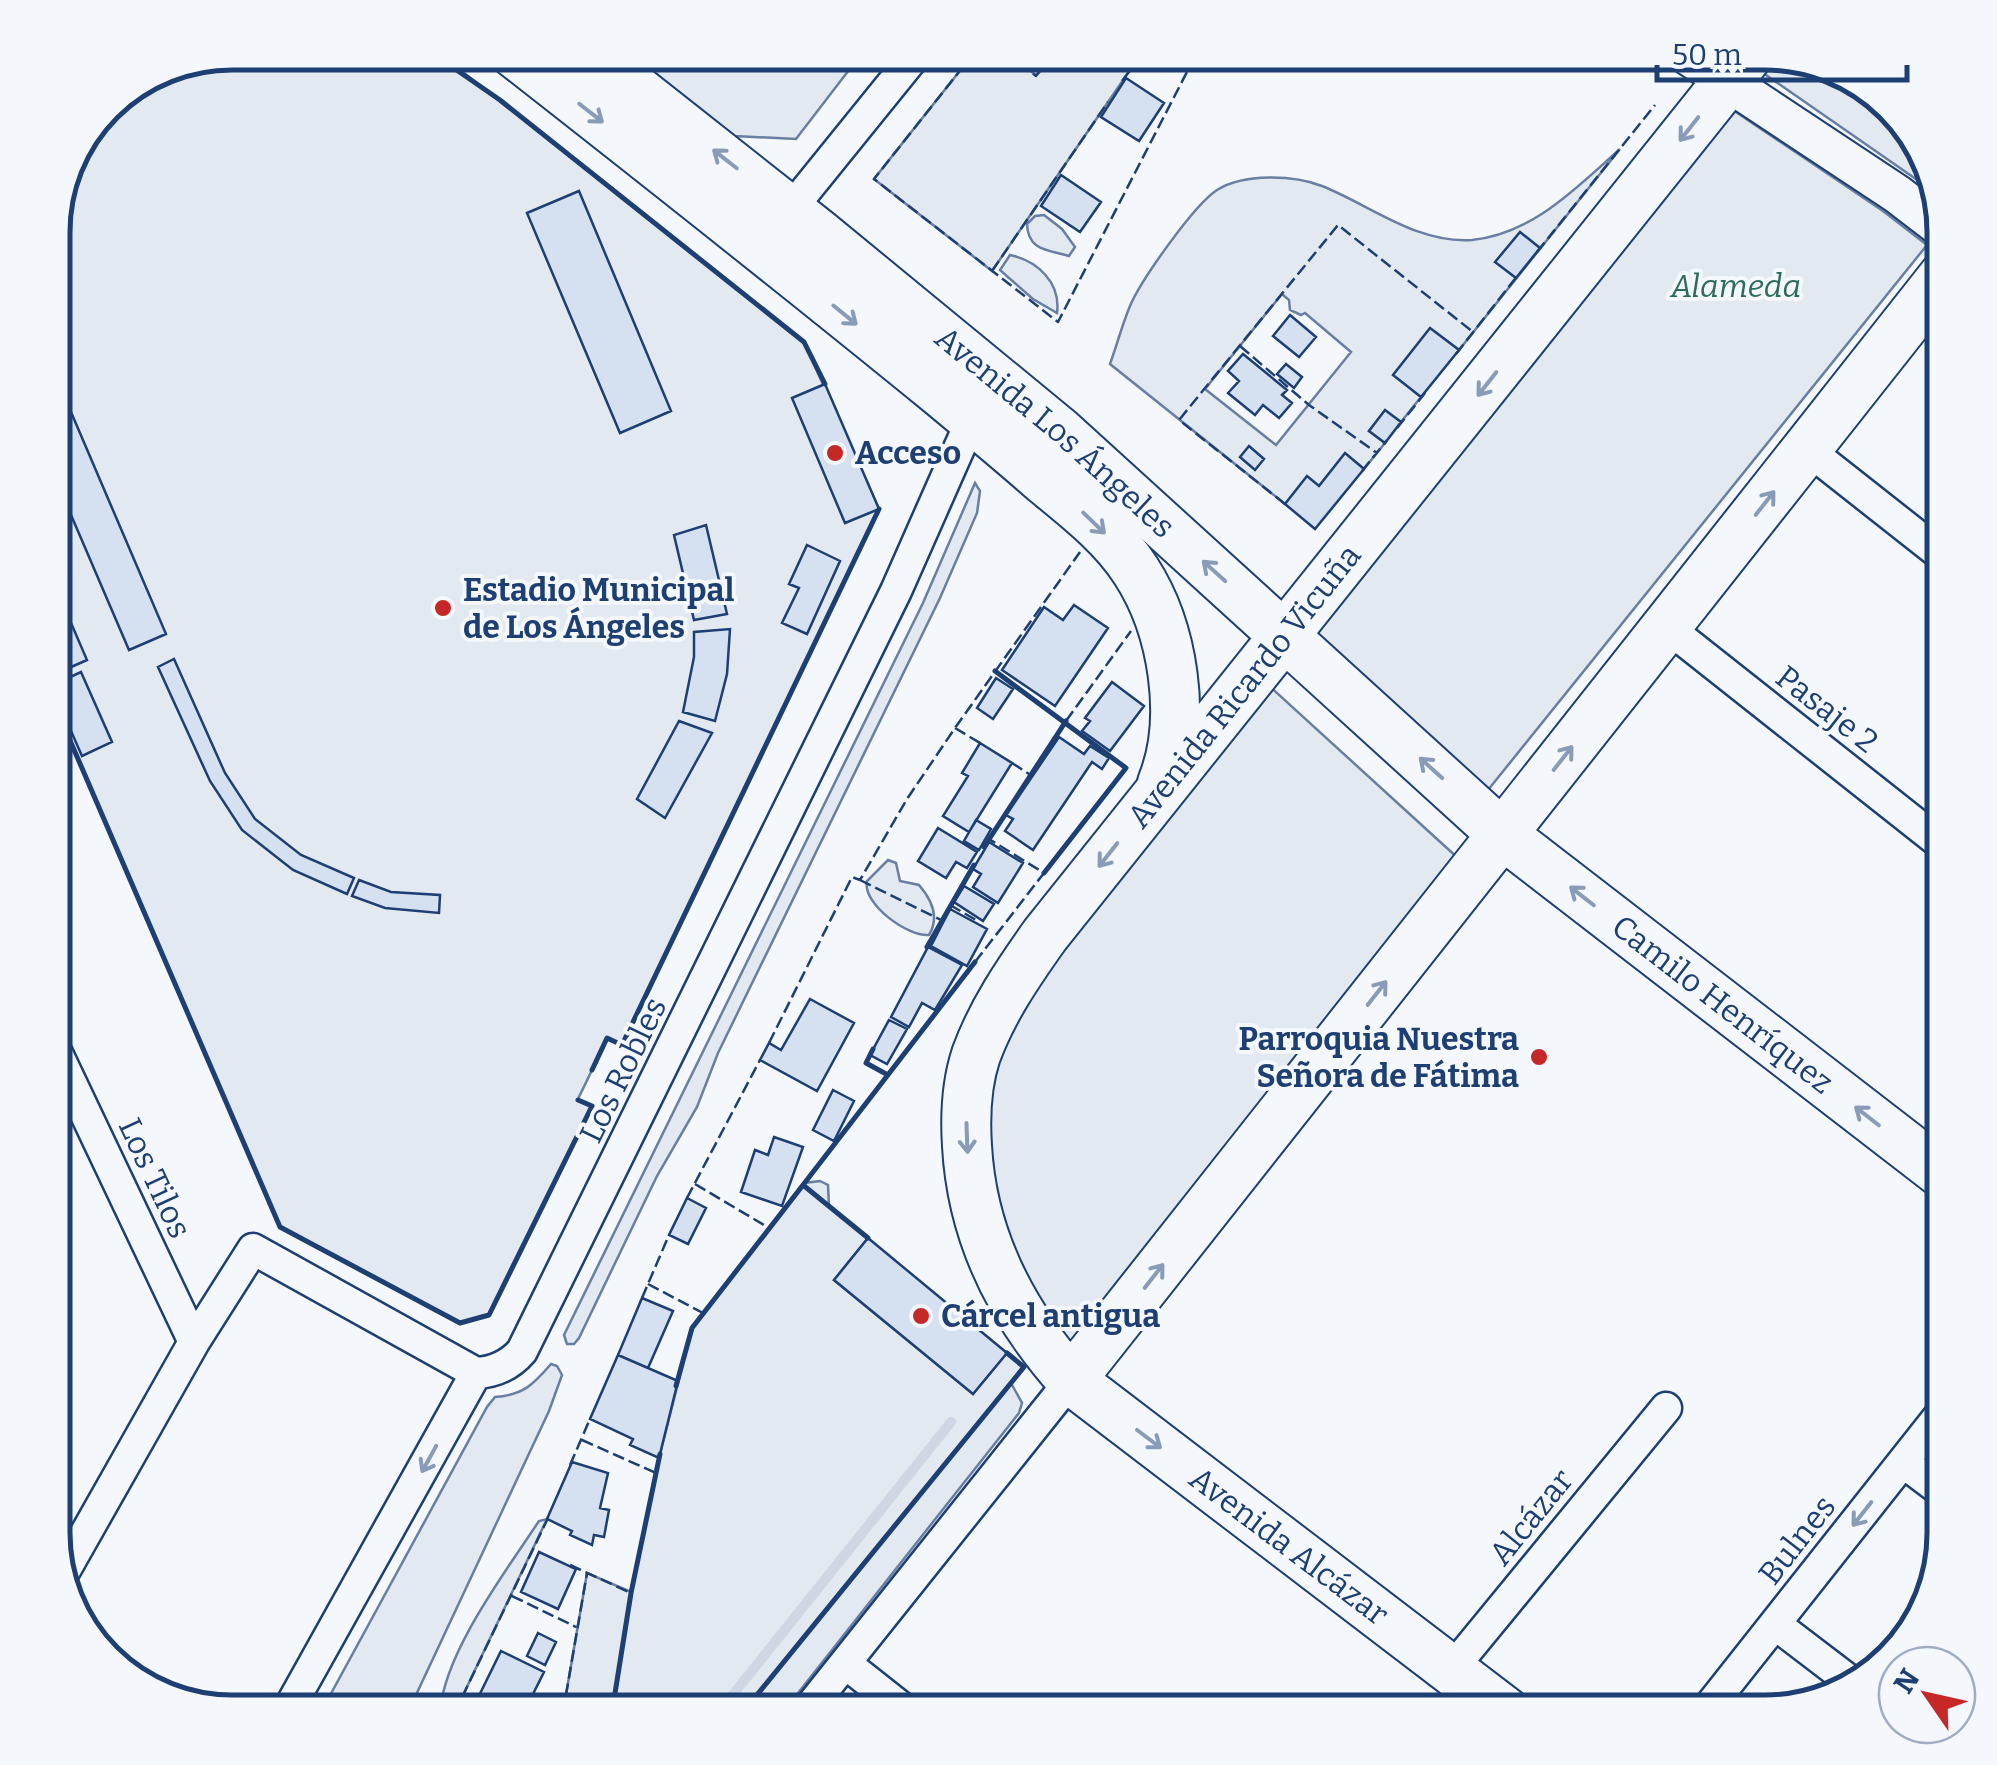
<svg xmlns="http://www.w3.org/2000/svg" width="1997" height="1765" font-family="Bitter,serif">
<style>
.green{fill:#e3e9f0;stroke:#687fa3;stroke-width:2.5;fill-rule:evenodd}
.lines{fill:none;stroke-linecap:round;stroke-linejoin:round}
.stream{stroke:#cfd7e4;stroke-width:10}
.building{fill:#d5e0f0;stroke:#1d3f73;stroke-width:2.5}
.minor-casing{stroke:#1d3f73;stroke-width:35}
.tertiary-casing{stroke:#1d3f73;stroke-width:42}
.primary-casing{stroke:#1d3f73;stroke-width:52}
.minor{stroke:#f4f7fb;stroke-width:30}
.tertiary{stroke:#f4f7fb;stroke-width:38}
.primary{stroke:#f4f7fb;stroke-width:48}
.fence{stroke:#1d3f73;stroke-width:2.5;stroke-dasharray:12 5;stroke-linecap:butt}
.wall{stroke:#1d3f73;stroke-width:5}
.oneway{stroke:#889bb7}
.poi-dot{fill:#c62828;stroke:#f4f7fb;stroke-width:4}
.labels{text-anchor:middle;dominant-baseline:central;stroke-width:8;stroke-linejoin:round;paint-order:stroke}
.park-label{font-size:32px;font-style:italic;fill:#2c6c60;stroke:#f4f7fb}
.street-label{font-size:32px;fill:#1d3f73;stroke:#f4f7fb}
.poi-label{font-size:32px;font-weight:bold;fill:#1d3f73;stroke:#f4f7fb;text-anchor:start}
.rim{fill:none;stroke:#1d3f73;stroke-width:5}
</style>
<rect width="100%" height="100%" fill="#f4f7fb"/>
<path class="green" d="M233 53H432L454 65 804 342 879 509 622 1045 607 1039 578 1099 592 1106 489 1315 460 1323 280 1227 53 701V220L71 152 113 98Z
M629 53H862L796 139 734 136Z
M974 53H1006L1036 75 1040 70 1014 53H1107L1130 70 992 271 874 179Z
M1765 53C1787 57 1815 58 1835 67 1886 91 1926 138 1936 193L1753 66Z
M1724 104 1883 211 1927 245 1488 790 1309 626Z
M1620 149 1459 350 1435 332H1428L1394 374 1421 397 1401 422 1385 411 1369 431 1385 443 1364 469 1345 454 1319 486 1307 477 1285 504 1110 364C1117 345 1122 325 1130 306 1141 280 1194 205 1217 190 1244 173 1294 175 1322 186 1370 205 1417 244 1472 240 1533 234 1577 187 1620 149ZM1282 294 1289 300 1290 310 1301 315 1305 313 1351 352 1276 445 1205 389Z
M1044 215 1062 229 1075 247 1069 256C1048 250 1028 251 1027 224L1035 216Z
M1010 255C1038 261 1061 283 1057 313L1033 299 1000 270Z
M975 483 980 491 977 513 940 598 718 1053 697 1107 657 1176 579 1338 574 1344H567L564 1335 923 603Z
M1266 683 1460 860 1073 1350 1024 1287 980 1164 1002 1026Z
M888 860 896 863 900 881 919 885C932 900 940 917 929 935 908 937 862 904 867 881Z
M820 1181 828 1185 829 1206 868 1238 834 1280 973 1394 1007 1353 1024 1367 1011 1383 1022 1403 1019 1413 783 1712H563L587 1573 631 1592 659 1458 692 1328 804 1183Z
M551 1364 557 1366 562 1375 549 1411 408 1712H321L487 1407 495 1397C523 1395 533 1385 551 1364Z
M547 1519 455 1712H440C444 1653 506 1571 539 1521Z"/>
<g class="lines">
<path class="stream" d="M719 1712 951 1422"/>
</g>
<path class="building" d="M1126 78 1164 103 1139 141 1101 117Z
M1061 175 1101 202 1080 232 1041 206Z
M579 191 671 411 620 433 527 213Z
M1520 232 1540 248 1516 278 1495 262Z
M1290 315 1316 337 1299 357 1273 336Z
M1430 328 1459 350 1421 397 1393 375Z
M1243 354 1287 390 1282 395 1292 403 1279 418 1263 405 1255 415 1228 393 1239 381 1228 371Z
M1286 364 1302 377 1294 388 1277 374Z
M53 370 166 634 129 650 53 473Z
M825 384 879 509 845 523 792 398Z
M1385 410 1401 422 1385 443 1369 431Z
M1249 446 1264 459 1255 470 1240 457Z
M1345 453 1364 469 1315 529 1285 504 1307 476 1319 486Z
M706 525 727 614 694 620 674 535Z
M807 545 840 561 807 634 782 623 799 588 789 584Z
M1074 605 1108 628 1055 706 1002 670 1044 607 1063 620Z
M65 609 87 660 53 675V614Z
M730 629 727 674 715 721 683 712 694 657V632Z
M174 659 225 773 255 819 301 855 354 878 347 894 293 870 242 830 210 781 158 667Z
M81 672 112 742 82 756 53 690V685Z
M996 678 1013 689 993 719 977 708Z
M1112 682 1144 706 1110 751 1082 731 1090 721 1085 718Z
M679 721 712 733 665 818 637 799Z
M1059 737 1084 754 1090 746 1109 758 1102 769 1092 762 1033 850 1005 831 1013 819 1006 815Z
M980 743 1012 763 969 832 943 816 968 776 962 773Z
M976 820 991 829 979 850 964 841Z
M938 828 977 852 967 868 956 862 946 878 918 861Z
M989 842 1023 863 998 903 973 887 981 874 973 869Z
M359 880 391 892 440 895 439 913 385 908 352 896Z
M964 886 994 904 983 921 954 902Z
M950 909 987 929 967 966 931 946Z
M928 947 962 965 935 1010 922 1003 909 1027 891 1017Z
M810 999 854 1023 817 1091 760 1060 769 1043 781 1050Z
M889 1020 907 1029 887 1064 870 1055Z
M833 1090 854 1101 834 1141 813 1130Z
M774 1137 803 1147 782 1206 741 1192 755 1150 768 1155Z
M687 1198 706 1208 688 1244 669 1235Z
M868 1238 1007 1353 973 1394 834 1280Z
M642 1298 673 1311 648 1368 618 1355Z
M618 1355 678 1381 659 1458 630 1445 633 1439 590 1419Z
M572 1462 608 1473 600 1508 609 1510 604 1537 594 1535 592 1545 570 1535 572 1531 547 1519Z
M539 1552 576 1569 558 1609 521 1592Z
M538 1633 556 1642 545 1665 527 1656Z
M501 1651 544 1672 524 1712H471Z"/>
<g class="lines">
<g class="minor-casing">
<path id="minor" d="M790 210 917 53
M1807 449 1944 557
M1667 627 1944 846
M53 1045 194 1342
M1903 1462 1944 1493
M65 1570 194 1342 253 1249 476 1373C494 1372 510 1365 522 1351L896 591 972 419
M1775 1624 1855 1685
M845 1663 907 1712
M1451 1670 1666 1408
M287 1712 476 1373
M806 1712 1071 1380
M1451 1712 1471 1686
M1705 1712 1944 1410"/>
</g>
<g class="tertiary-casing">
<path id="tertiary" d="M1684 53 1897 194 1944 230"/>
</g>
<g class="primary-casing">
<g id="primary">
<path d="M514 53C657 165 800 278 941 393 976 422 1011 451 1045 481 1078 508 1113 535 1136 571 1173 628 1188 719 1162 783"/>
<path id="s1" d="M590 53 818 233 1059 431 1502 834 1944 1175"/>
<path d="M1071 1380 1944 275"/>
<path id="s2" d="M1506 1712 1071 1380C1011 1313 972 1237 967 1146 965 1115 966 1085 976 1055 992 1011 1018 973 1045 935L1750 53"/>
</g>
</g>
<use href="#minor" class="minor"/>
<use href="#tertiary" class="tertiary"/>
<use href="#primary" class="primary"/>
<path class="fence" d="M974 53 874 179 1058 322 1188 70 1163 53
M1006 53 1036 76 1055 53
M1107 53 1130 70
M1122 81 1143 53
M1537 252 1655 105
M992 271 1108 102
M1240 346 1309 405 1377 453
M1456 354 1518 275
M1397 428 1425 393
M1362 471 1387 440
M1285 504 1179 420 1338 225 1473 332
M1066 721 1131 631
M955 728 980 743
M1012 763 1029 774
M860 880 941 920
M950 905 976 920
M975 962 1044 873 989 839
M769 1043 852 877 860 880 907 799 955 728 1080 552
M695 1184 769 1228
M687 1198 760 1060
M648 1284 703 1313
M642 1298 669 1235
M582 1440 656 1473
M570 1465 590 1419
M570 1565 631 1593
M512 1596 576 1627
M455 1712 549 1516
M563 1712 587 1573"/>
<path class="wall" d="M432 53 500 100 804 342 825 384
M995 671 1126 768 1044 873
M53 701 280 1227 460 1323 489 1315 592 1106 578 1100
M984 847 1066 721
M927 947 974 865
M873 1049 866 1063 888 1075
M592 1070 607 1038 622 1045 879 509
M803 1185 975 962
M676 1386 692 1328 803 1185 868 1238
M612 1712 631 1593 660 1454
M743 1712 1024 1367 1007 1353"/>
</g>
<defs><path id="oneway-shaft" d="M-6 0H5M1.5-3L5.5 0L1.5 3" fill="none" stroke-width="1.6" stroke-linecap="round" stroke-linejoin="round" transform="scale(2.5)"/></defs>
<g class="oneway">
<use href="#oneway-shaft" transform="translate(591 113) rotate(38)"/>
<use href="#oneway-shaft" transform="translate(1689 129) rotate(128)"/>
<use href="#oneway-shaft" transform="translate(725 159) rotate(-142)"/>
<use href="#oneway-shaft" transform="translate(845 315) rotate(39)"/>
<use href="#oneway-shaft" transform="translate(1487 384) rotate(128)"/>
<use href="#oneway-shaft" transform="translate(1765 503) rotate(-52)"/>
<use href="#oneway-shaft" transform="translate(1094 523) rotate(44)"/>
<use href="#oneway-shaft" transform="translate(1214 571) rotate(-138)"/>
<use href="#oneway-shaft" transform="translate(1563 758) rotate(-52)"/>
<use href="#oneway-shaft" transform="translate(1431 768) rotate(-138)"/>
<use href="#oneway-shaft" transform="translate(1108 855) rotate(128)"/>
<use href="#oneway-shaft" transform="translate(1582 896) rotate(-142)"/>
<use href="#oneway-shaft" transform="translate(1377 993) rotate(-52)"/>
<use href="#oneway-shaft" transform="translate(1867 1116) rotate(-142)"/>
<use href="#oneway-shaft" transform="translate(967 1138) rotate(88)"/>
<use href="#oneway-shaft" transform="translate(1154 1276) rotate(-52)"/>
<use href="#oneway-shaft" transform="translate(1149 1439) rotate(37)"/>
<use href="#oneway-shaft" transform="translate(429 1459) rotate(119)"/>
<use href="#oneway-shaft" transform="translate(1862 1514) rotate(128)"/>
</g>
<g class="poi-dot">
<circle cx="835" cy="453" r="10"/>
<circle cx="443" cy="608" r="10"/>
<circle cx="1539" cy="1057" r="10"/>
<circle cx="921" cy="1316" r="10"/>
</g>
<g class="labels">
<g class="park-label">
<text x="1736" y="286">Alameda</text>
</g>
<g class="street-label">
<text stroke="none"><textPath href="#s1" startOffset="600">Avenida Los Ángeles</textPath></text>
<text stroke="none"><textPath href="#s2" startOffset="1358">Avenida Ricardo Vicuña</textPath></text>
<text transform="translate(1827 709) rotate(38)">Pasaje 2</text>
<text stroke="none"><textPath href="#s1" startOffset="1480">Camilo Henríquez</textPath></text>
<text transform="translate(623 1070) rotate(-64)">Los Robles</text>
<text transform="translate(155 1178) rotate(65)">Los Tilos</text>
<text transform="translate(1531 1517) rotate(-51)">Alcázar</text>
<text transform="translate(1797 1540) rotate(-52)">Bulnes</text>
<text transform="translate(1289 1546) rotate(37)">Avenida Alcázar</text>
</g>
<g class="poi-label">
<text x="855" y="453">Acceso</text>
<text x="463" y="590">Estadio Municipal<tspan x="463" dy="37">de Los Ángeles</tspan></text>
<text x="1519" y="1039" text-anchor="end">Parroquia Nuestra<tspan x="1519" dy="37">Señora de Fátima</tspan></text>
<text x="941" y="1316">Cárcel antigua</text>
</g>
</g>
<path d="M0 0H1997V1765H0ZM232 70H1765A162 162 0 0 1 1927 232V1533A162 162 0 0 1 1765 1695H232A162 162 0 0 1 70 1533V232A162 162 0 0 1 232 70Z" fill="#f4f7fb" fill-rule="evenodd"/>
<path class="rim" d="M232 70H1765A162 162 0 0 1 1927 232V1533A162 162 0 0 1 1765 1695H232A162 162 0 0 1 70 1533V232A162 162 0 0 1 232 70Z"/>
<g transform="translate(1927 1695) rotate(304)"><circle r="48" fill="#f4f7fb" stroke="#9eadc5" stroke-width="2.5"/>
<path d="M0-8L18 38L0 25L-18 38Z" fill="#c62828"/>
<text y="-15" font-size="28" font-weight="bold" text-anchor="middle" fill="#1d3f73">N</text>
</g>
<path d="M1657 65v15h250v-15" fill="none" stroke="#1d3f73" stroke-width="5"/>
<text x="1672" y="65" font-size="30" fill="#1d3f73" stroke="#f4f7fb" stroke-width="8" paint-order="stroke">50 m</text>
</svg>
